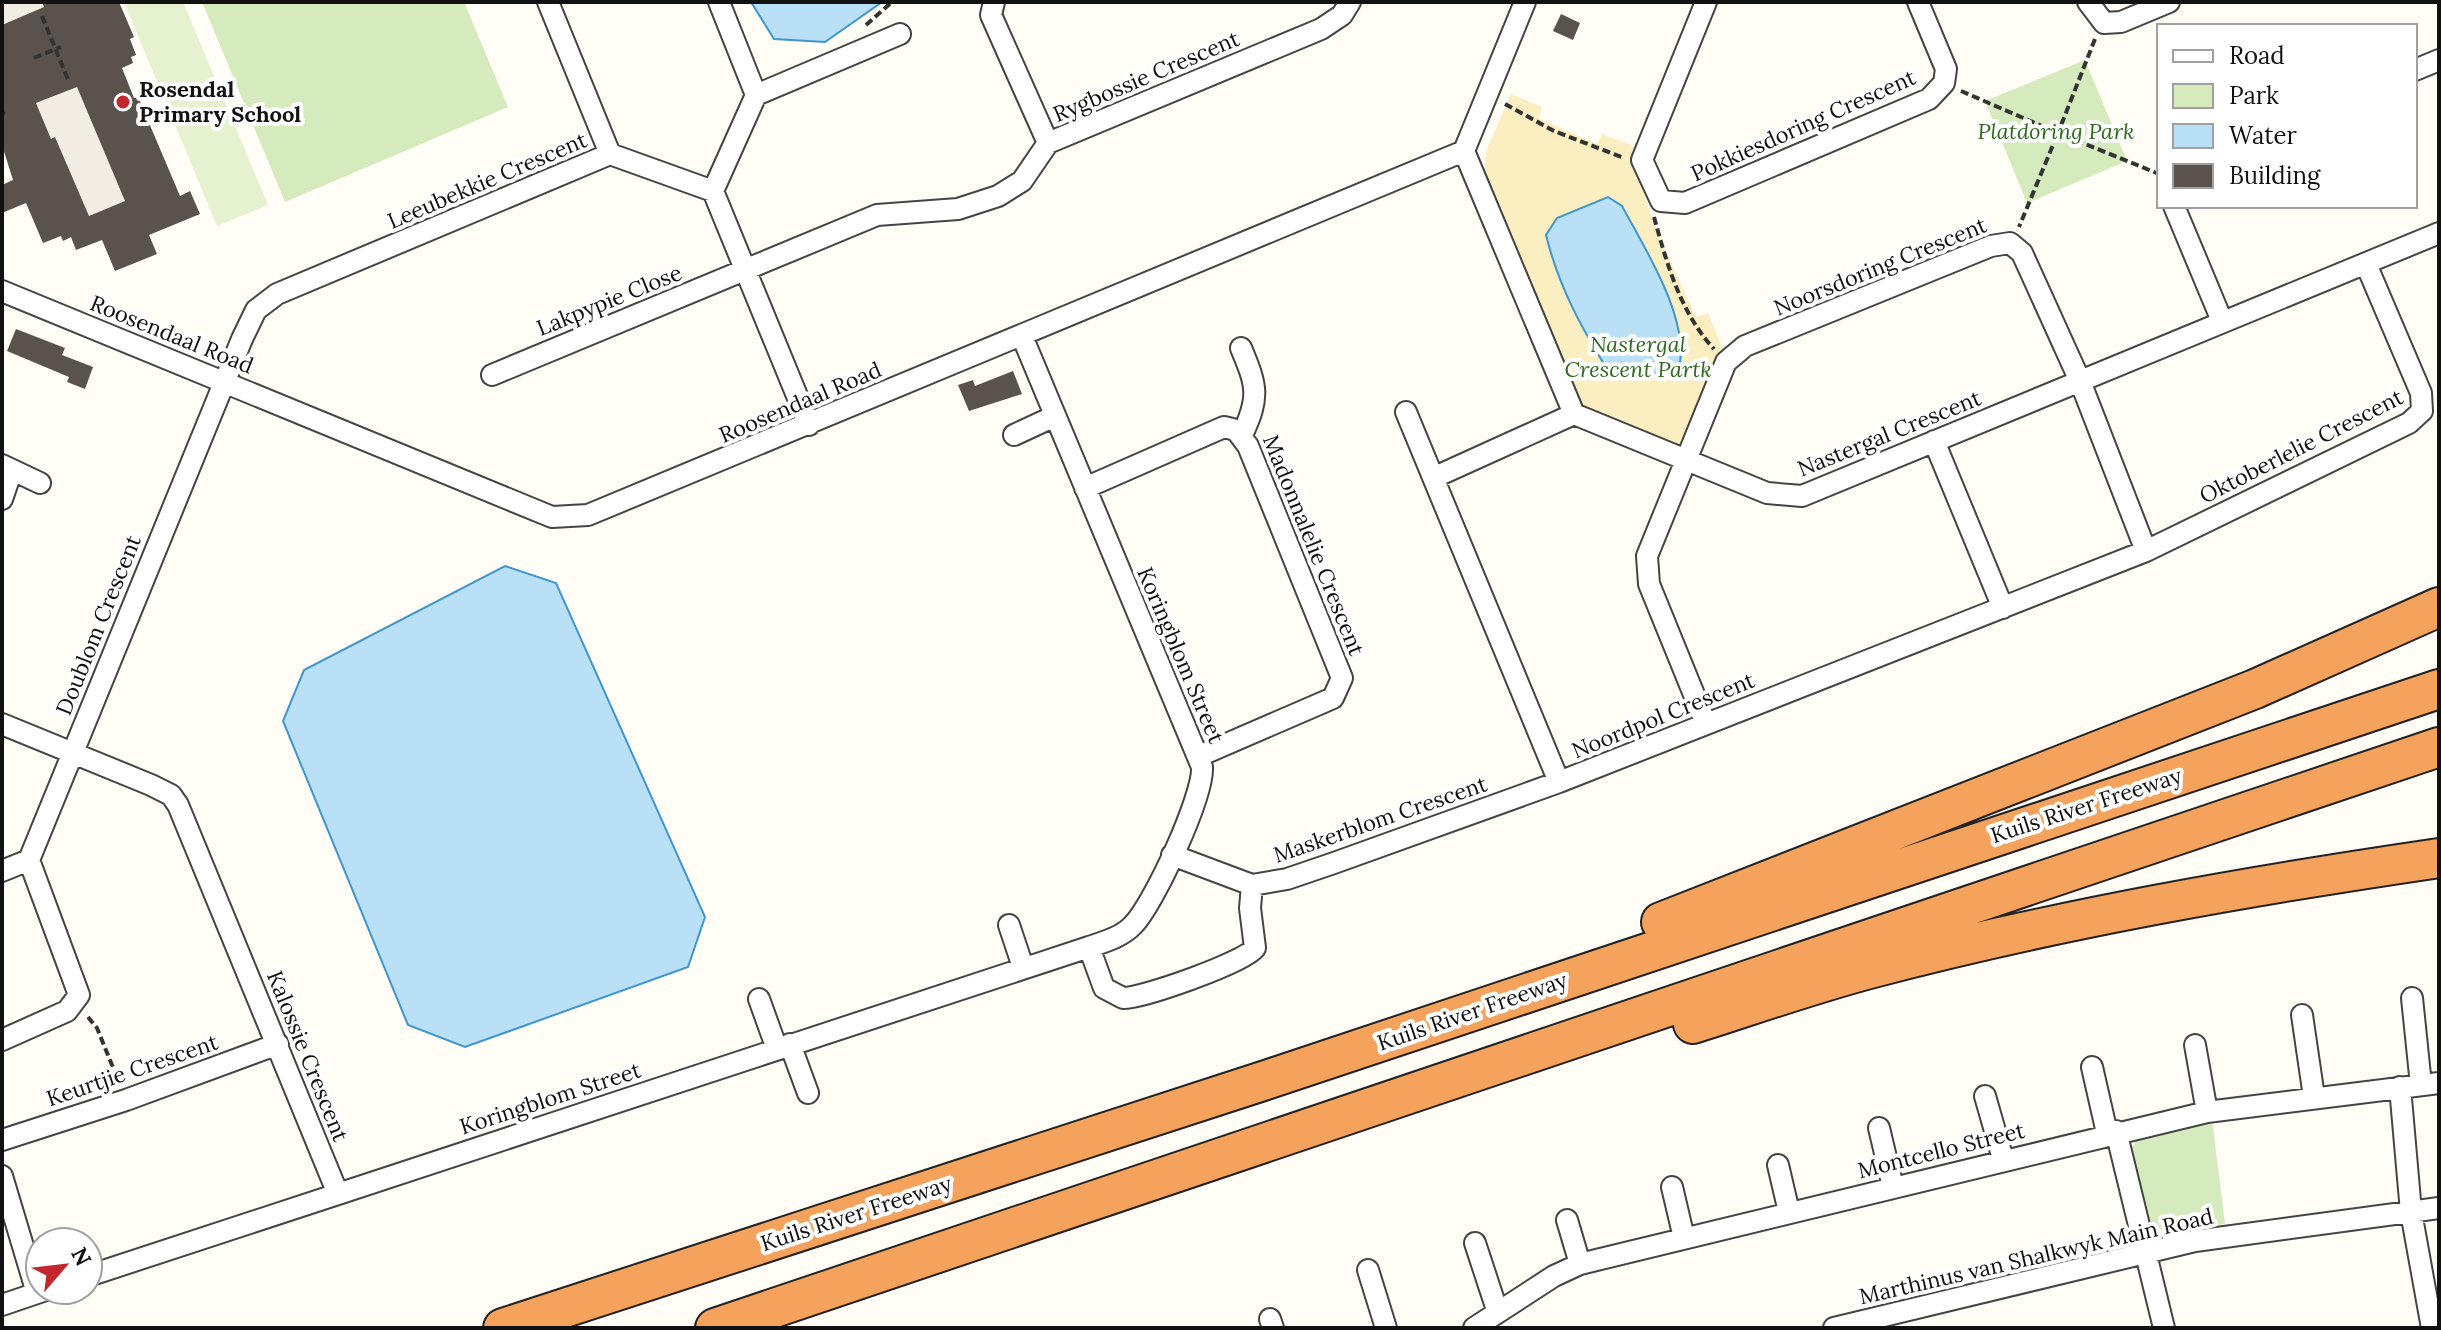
<svg xmlns="http://www.w3.org/2000/svg" width="2441" height="1330" font-family="Lora,serif">
<style>
.green{fill:#d5ebbd}
.sand{fill:#fbeec1}
.pitch{fill:#e6f2cf}
.plaza{fill:#f1ede2}
.water{fill:#b9e0f7;stroke:#3f96cf;stroke-width:2}
.building{fill:#5a524d;fill-rule:evenodd}
.lines{fill:none;stroke-linecap:round;stroke-linejoin:round}
.minor-casing{stroke:#444;stroke-width:24}
.motorway-casing{stroke:#222;stroke-width:42}
.path{stroke:#333;stroke-width:4;stroke-dasharray:8 4;stroke-linecap:butt}
.minor{stroke:#fff;stroke-width:20}
.motorway{stroke:#f5a25d;stroke-width:38}
.poi-dot{fill:#c4262e;stroke:#fff;stroke-width:3}
.labels{text-anchor:middle;dominant-baseline:central;stroke-width:8;stroke-linejoin:round;paint-order:stroke}
.street-label{font-size:22px;fill:#111;stroke:#fff}
.poi-label{font-size:22px;font-weight:bold;fill:#111;stroke:#fff;text-anchor:start}
.park-label{font-size:22px;font-style:italic;fill:#2f6b1f;stroke:#fff}
</style>
<rect width="100%" height="100%" fill="#fffdf5"/>
<path class="green" d="M202 2H464L508 107 285 202Z
M2085 60 2127 161 2027 203 1985 101Z
M2212 1120 2225 1224C2209 1226 2191 1233 2175 1233 2139 1233 2137 1178 2130 1151L2138 1137Z"/>
<path class="sand" d="M1511 94 1542 107 1538 118 1597 144 1602 134 1639 148C1634 197 1677 272 1696 317L1708 313 1724 352 1681 443 1675 446 1588 411 1580 400 1484 171 1487 149Z"/>
<path class="pitch" d="M124 2H183L268 205 217 226Z"/>
<path class="plaza" d="M2 2H42L44 7 3 24Z
M77 87 125 201 89 216 56 137 51 139 37 103Z"/>
<path class="water" d="M751 2H882L825 42 774 39Z
M1608 197 1622 206C1645 249 1687 314 1680 363L1664 373 1612 377C1583 331 1559 288 1546 235L1557 218Z
M505 566 556 583 705 917 688 967 465 1047 408 1025 283 721 304 670Z"/>
<path class="building" d="M42 2H119L134 37 130 39 136 55 131 57 133 63 122 68 134 98 138 97 180 196 190 191 200 214 149 235 157 254 115 271 102 240 76 250 71 237 63 241 61 236 43 243 26 203 2 213V185L13 180 2 145V25L44 7ZM77 87 125 201 89 216 55 137 51 139 36 103Z
M1561 14 1580 23 1573 40 1553 31Z
M16 329 65 348 62 355 93 367 85 389 67 382 69 377 7 351Z
M1013 371 1022 394 969 411 958 385 973 380 975 386Z"/>
<g class="lines">
<g class="minor-casing">
<path id="minor" d="M548 2 610 154
M994 2 991 15 1048 143
M1706 2 1642 160 1661 201 1685 203 1929 99 1944 83 1946 69 1918 2
M2088 2 2104 23 2121 22 2169 2
M2415 70 2439 60
M756 95 900 34
M1048 143 1321 29 1342 15 1350 2
M1464 151 1574 414 1767 493 1802 496 2439 233
M713 191 756 95 719 2
M2174 206 2222 321
M2 291 552 517 588 515 1464 151 1525 2
M1241 348C1257 386 1260 397 1242 435
M492 375 877 215 958 209 998 196 1022 181 1048 143
M1406 412 1559 782
M1014 435 1055 416
M1934 441 2003 608
M2 465 40 483
M1435 477 1574 414
M1085 488 1224 427 1236 430 1248 446 1342 678 1333 698 1199 756
M2 499 12 470
M2 724 151 785 171 795 178 805 338 1194 88 1276
M1706 724 1649 584 1647 556 1726 362 1745 346 1991 246 2010 243 2022 253 2080 381 2146 551
M1172 855 1252 885 1287 879 1334 863 1559 782 2146 551 2409 423 2422 411 2421 393 2366 264
M2 871 29 860 242 339 256 310 277 294 610 154 713 191 809 425
M1009 925 1023 967
M1089 947 1104 988 1123 998C1143 998 1243 963 1255 948L1250 908 1252 885
M2412 998 2421 1085
M759 999 777 1049
M2302 1015 2314 1097
M2 1040 67 1011 79 995 29 860
M790 1044 808 1093
M2195 1045 2207 1112
M2092 1067 2107 1133
M2400 1087 2411 1212 2432 1328
M1985 1096 2003 1159
M1879 1128 1893 1187
M2116 1131 2164 1328
M2 1140 126 1100 278 1044
M1778 1165 1789 1212
M2 1176 37 1293
M1672 1187 1684 1238
M338 1194 1089 947C1104 942 1122 937 1133 925 1154 904 1204 795 1202 767L1022 336
M1567 1220 1580 1264
M1475 1243 1497 1310
M1368 1270 1386 1328
M2 1305 46 1290
M1270 1319 1273 1328
M1474 1328 1554 1276 1580 1264 2207 1112 2439 1083
M1834 1328 2195 1241 2439 1208"/>
</g>
<g class="motorway-casing">
<path id="motorway" d="M1661 922 2255 689 2439 607
M1693 1024C1753 1005 1812 984 1873 968 2059 919 2248 886 2439 858
M503 1328 1266 1080 2439 689
M715 1328 2439 747"/>
</g>
<path class="path" d="M42 16 69 82
M866 25 892 2
M2095 39 2058 133 2159 174
M34 58 61 47
M1961 91 2058 133 2019 227
M1505 104 1554 131 1624 158
M2 113 5 114
M1654 217C1667 264 1680 312 1714 349
M88 1017 97 1028 120 1085"/>
<use href="#minor" class="minor"/>
<use href="#motorway" class="motorway"/>
</g>
<circle class="poi-dot" cx="123" cy="102" r="8"/>
<g class="labels">
<g class="street-label">
<text transform="translate(1146 76) rotate(-23)">Rygbossie Crescent</text>
<text transform="translate(1803 125) rotate(-24)">Pokkiesdoring Crescent</text>
<text transform="translate(487 180) rotate(-23)">Leeubekkie Crescent</text>
<text transform="translate(1880 266) rotate(-22)">Noorsdoring Crescent</text>
<text transform="translate(609 300) rotate(-22)">Lakpypie Close</text>
<text transform="translate(172 334) rotate(22)">Roosendaal Road</text>
<text transform="translate(800 402) rotate(-23)">Roosendaal Road</text>
<text transform="translate(1889 433) rotate(-22)">Nastergal Crescent</text>
<text transform="translate(2301 446) rotate(-27)">Oktoberlelie Crescent</text>
<text transform="translate(1314 545) rotate(68)">Madonnalelie Crescent</text>
<text transform="translate(98 625) rotate(-68)">Doublom Crescent</text>
<text transform="translate(1181 655) rotate(67)">Koringblom Street</text>
<text transform="translate(1663 715) rotate(-22)">Noordpol Crescent</text>
<text transform="translate(2086 805) rotate(-18)">Kuils River Freeway</text>
<text transform="translate(1380 819) rotate(-19)">Maskerblom Crescent</text>
<text transform="translate(1472 1011) rotate(-19)">Kuils River Freeway</text>
<text transform="translate(308 1056) rotate(68)">Kalossie Crescent</text>
<text transform="translate(132 1070) rotate(-19)">Keurtjie Crescent</text>
<text transform="translate(550 1098) rotate(-18)">Koringblom Street</text>
<text transform="translate(1941 1150) rotate(-14)">Montcello Street</text>
<text transform="translate(856 1213) rotate(-18)">Kuils River Freeway</text>
<text transform="translate(2036 1256) rotate(-13)">Marthinus van Shalkwyk Main Road</text>
</g>
<g class="poi-label">
<text x="139" y="89">Rosendal<tspan x="139" dy="25">Primary School</tspan></text>
</g>
<g class="park-label">
<text x="2056" y="131">Platdoring Park</text>
<text x="1638" y="344">Nastergal<tspan x="1638" dy="25">Crescent Partk</tspan></text>
</g>
</g>
<rect width="2441" height="1330" fill="none" stroke="#111111" stroke-width="8"/>
<rect x="2157" y="24" width="260" height="184" fill="#ffffff" stroke="#a0a0a0" stroke-width="2"/>
<rect x="2173" y="50" width="40" height="12" fill="#ffffff" stroke="#a0a0a0" stroke-width="2"/>
<text x="2229" y="64" font-size="24" fill="#111111">Road</text>
<rect x="2173" y="84" width="40" height="24" fill="#d5ebbd" stroke="#a0a0a0" stroke-width="2"/>
<text x="2229" y="104" font-size="24" fill="#111111">Park</text>
<rect x="2173" y="124" width="40" height="24" fill="#b9e0f7" stroke="#a0a0a0" stroke-width="2"/>
<text x="2229" y="144" font-size="24" fill="#111111">Water</text>
<rect x="2173" y="164" width="40" height="24" fill="#5a524d" stroke="#a0a0a0" stroke-width="2"/>
<text x="2229" y="184" font-size="24" fill="#111111">Building</text>
<g transform="translate(64 1266) rotate(62)"><circle r="38" fill="#ffffff" stroke="#a0a0a0" stroke-width="2"/>
<path d="M0-6L14 30L0 20L-14 30Z" fill="#c4262e"/>
<text y="-12" font-size="22" font-weight="bold" text-anchor="middle" fill="#111111">N</text>
</g>
</svg>
